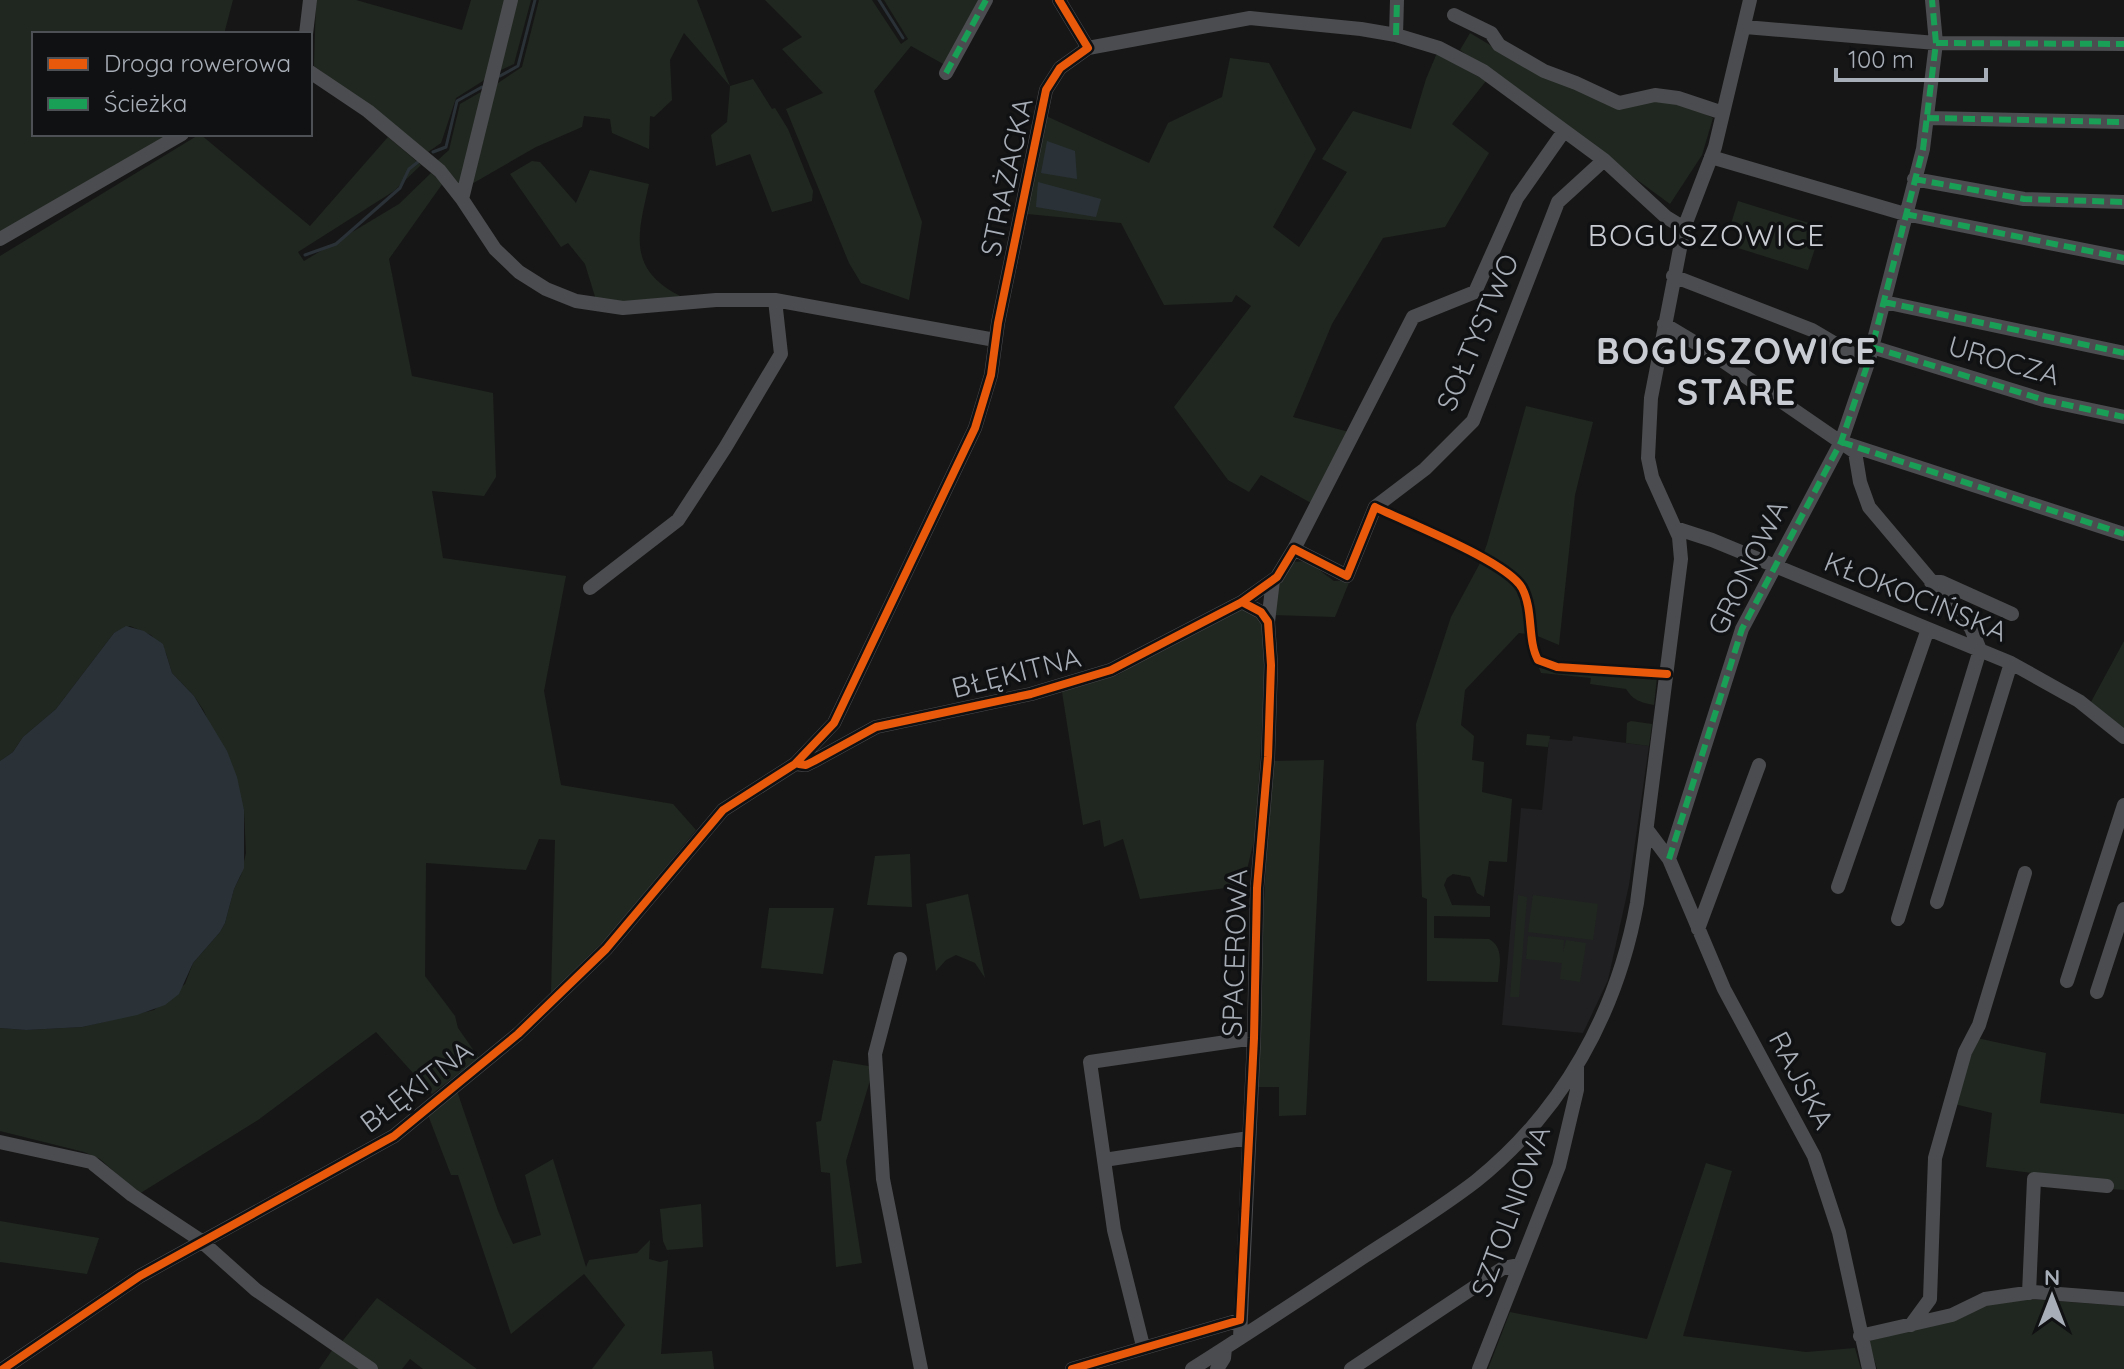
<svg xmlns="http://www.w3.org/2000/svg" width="2124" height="1369" font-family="Quicksand,sans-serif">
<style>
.built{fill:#202022}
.green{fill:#202720}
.water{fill:#2a3238}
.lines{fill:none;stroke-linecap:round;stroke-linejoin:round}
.stream{stroke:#2a3238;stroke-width:3}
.minor{stroke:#4b4c4f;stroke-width:14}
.quiet{stroke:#1a9f57;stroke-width:6;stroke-dasharray:12 6;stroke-linecap:butt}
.cycleway-casing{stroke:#101112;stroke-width:13}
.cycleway{stroke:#e8590c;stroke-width:8}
.labels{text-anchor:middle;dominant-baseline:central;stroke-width:7;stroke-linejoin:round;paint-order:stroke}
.street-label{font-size:28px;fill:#a8aeb7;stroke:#101112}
.neighbourhood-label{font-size:30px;letter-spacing:2px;fill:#c9ccd3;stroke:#101112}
.district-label{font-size:36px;font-weight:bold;letter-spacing:2px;fill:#c9ccd3;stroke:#101112}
</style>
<rect width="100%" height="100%" fill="#161616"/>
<path class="built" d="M1573 736 1649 746 1629 885 1608 980 1583 1033 1502 1025 1521 808 1542 810 1549 739 1572 741Z"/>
<path class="green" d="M0 0H233L224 34H34V134H175L0 232Z
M316 0H356L462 30 471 0H506L486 79 456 98 441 143 428 152 314 66Z
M514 0H531L514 64 499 71Z
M539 0H697L730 86 753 79 772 109 775 108 788 129 813 191 812 201 772 212 750 154 716 166 711 135 727 122 730 86 684 33 670 60 672 100 654 117 650 116 649 149 612 133 610 119 584 116 582 127 536 147 470 185 495 85 522 67Z
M765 0H872L901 44 908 39 884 0H981L945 65 911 46 874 91 922 222 909 300 861 283 849 263 786 109 823 93 782 49 802 37Z
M1470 33 1525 66 1617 107 1660 100 1683 103 1713 118 1702 155 1670 204 1460 50Z
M1437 53 1486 81 1452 124 1489 153 1445 227 1383 238 1332 324 1293 417 1349 432 1311 503 1261 475 1249 492 1228 480 1174 407 1251 306 1236 295 1232 302 1164 305 1121 223 1027 214 1044 115 1149 163 1168 123 1222 97 1230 58 1269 63 1316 149 1273 227 1299 247 1347 172 1322 159 1353 111 1411 129 1426 79Z
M486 89 460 189 437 161 449 150 460 104Z
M200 134 310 226 388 137 421 165 394 191 298 252 304 261 399 204 431 173 443 183 389 259 412 376 493 393 496 477 484 496 432 491 443 558 566 576 544 691 561 785 673 804 696 830 613 932 551 993 555 840 539 839 526 870 426 863 425 976 455 1016 458 1028 479 1058 432 1094 376 1032 258 1120 139 1194 100 1159 84 1152 0 1131V1028L26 1030 82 1027 154 1010 185 984 193 963 220 932 225 923 234 889 241 875 246 853 244 810 204 711 194 696 172 673 166 653 151 635 130 626 114 633 56 709 23 737 13 752 0 761V256Z
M532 161 540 162 576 203 590 170 649 184C638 234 626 269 682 297L620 303 596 300 585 264 568 243 561 247 510 174Z
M1738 201 1822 227 1808 270 1738 248 1743 231 1730 227Z
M1526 406 1593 422 1575 495 1559 645 1535 635 1519 633 1465 690 1461 725 1474 736 1472 760 1484 762 1482 792 1512 799 1507 862 1489 861 1484 897 1477 893 1470 877 1453 874 1447 878 1444 885 1452 905 1490 906V917L1434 916V938L1489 939C1505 948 1499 966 1498 982L1427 981V899L1422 897 1416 724 1451 617 1479 565 1487 544Z
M1307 561 1334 581 1350 580 1335 617 1272 615 1277 587 1293 562Z
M1242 608 1253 609 1267 631 1256 832 1239 903 1234 887 1140 899 1123 839 1104 847 1100 820 1083 825 1062 692 1118 675 1154 652Z
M2124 641V730L2091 702Z
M1539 668 1657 677 1654 705C1640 702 1634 701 1626 689L1590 684 1591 678 1541 673Z
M1631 721 1652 724 1649 746 1626 743 1627 723Z
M1527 734 1550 736 1548 747 1526 745Z
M1324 760 1306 1115 1279 1116V1087H1255L1271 761Z
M910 854 912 907 867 905 875 856Z
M968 894 985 978 975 963 956 955 946 960 936 971 926 904Z
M1518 895 1527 897 1519 997H1510Z
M1533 895 1598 904 1593 940 1528 932Z
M769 908H834L823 974 761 968Z
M1528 936 1564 940 1563 953 1566 940 1586 943 1580 982 1560 979 1562 963 1526 959Z
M1977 1038 2046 1053 2040 1103 2124 1114V1190L2111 1189V1183L1986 1167 1992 1113 1954 1104Z
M833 1060 874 1067 846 1161 862 1263 836 1267 830 1173 821 1172 816 1122 821 1121Z
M457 1091 498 1211 513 1244 541 1235 525 1175 553 1159 586 1267 589 1260 637 1253 650 1240 649 1259 660 1262 668 1260 661 1354 712 1351 714 1369H592L625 1325 584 1274 511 1334 458 1175H451L428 1115Z
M1706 1163 1732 1171 1683 1336 1806 1352 1855 1348 1861 1369H1488L1510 1312 1647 1339Z
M701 1204 703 1247 667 1250 663 1241 660 1209Z
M0 1221 99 1238 87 1274 0 1262Z
M377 1298 477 1369H423L410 1359 402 1369H375L340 1344Z
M2030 1299 2124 1306V1369H1877L1869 1341 1965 1316 1982 1306Z
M333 1349 361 1369H319Z"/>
<path class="water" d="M1047 141 1075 151 1077 179 1041 173Z
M1038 182 1101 199 1096 217 1036 207Z
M126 626 144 631 163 644 172 673 194 696 227 751 237 777 244 810V868L234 889 225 923 220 932 193 963 179 994 165 1005 137 1015 82 1027 26 1030 0 1028V761L13 752 23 737 56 709 114 633Z"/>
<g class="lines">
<path class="stream" d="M879 0 903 38
M500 76 518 66 535 0
M433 152 446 147 457 101 482 87
M305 255 336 244 400 188 409 169 418 162"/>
<path class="minor" d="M1059 0 1088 48
M1454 15 1491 33 1499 45 1544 71 1576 83 1619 103 1655 95 1678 98 1723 113
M1745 27 1936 43 2124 44
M306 34 310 0
M1396 35 1397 0
M310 72 368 111 440 171 462 199 495 249 519 272 546 289 576 301 623 308 716 300H775L995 340
M946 73 986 0
M1927 118 2124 122
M1711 157 1905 214 2124 258
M1914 179 2024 199 2124 202
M462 199 511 0
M0 239 182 134
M1673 276 1812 330 1868 363
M1884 302 2124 353
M1664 324 1704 348 1855 452 1860 482 1869 507 1971 628 1980 650 1898 919
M1872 347 2044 400 2124 417
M1847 444 2124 534
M1675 528 1712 540 2011 663 2079 701 2124 737
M1294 549 1413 317 1475 292 1517 198 1564 131
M1931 582H1941L2012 614
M590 588 678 520 725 448 781 354 775 300
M1268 622 1273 580
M795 764 806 765 814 761 876 727 1031 694 1111 670 1242 602 1277 577 1294 549 1347 576 1375 507 1425 469 1473 421 1558 202 1604 160
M1648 831 1669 859 1724 989 1814 1156 1839 1232 1869 1369
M1669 859 1742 629 1841 442 1868 363 1923 149 1936 43 1932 0
M1838 887 1928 629
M1937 902 2011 663
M1698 929 1759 765
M900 959 875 1054 883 1179 921 1369
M2067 981 2124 805
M2097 992 2124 909
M0 1142 91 1162 132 1195 200 1240 256 1290 371 1369
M1104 1160 1249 1138
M2029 1293 2034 1179 2107 1186
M1911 1325 1930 1299 1935 1158 1965 1052 1979 1025 2025 873
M1860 1336 1952 1315 1985 1299 2033 1292 2124 1299
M1240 1338 1254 1038 1257 888 1268 757 1271 665 1268 622 1261 612 1242 602
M1143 1346 1114 1230 1090 1062 1254 1038
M3 1369 140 1276 394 1136 518 1034 606 949 723 810 795 764 834 723 975 428 991 375 998 323 1046 90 1060 68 1088 48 1250 18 1361 29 1396 35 1439 48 1483 71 1604 160 1666 217 1684 228
M1072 1369 1240 1320
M1192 1369C1250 1332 1308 1294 1365 1256 1402 1232 1441 1208 1476 1181 1563 1111 1617 1013 1637 903L1681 559 1679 537 1652 477 1648 458 1651 398 1684 228 1715 147 1750 0
M1217 1369 1224 1358 1225 1348
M1351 1369 1503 1268 1520 1265
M1479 1369 1559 1166 1577 1090V1067"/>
<path class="quiet" d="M1396 35 1397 0
M1936 43 2124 44
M946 73 986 0
M1927 118 2124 122
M1914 179 2024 199 2124 202
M1905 214 2124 258
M1884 302 2124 353
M1872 347 2044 400 2124 417
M1841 442 2124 534
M1669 859 1742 629 1841 442 1868 363 1923 149 1936 43 1932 0"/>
<g class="cycleway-casing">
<path id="cycleway" d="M799 764 806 765 814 761 876 727 1031 694 1111 670 1242 602 1277 577 1294 549 1347 576 1375 507C1405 522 1507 561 1522 588 1534 611 1527 640 1538 660L1557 667 1667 674
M3 1369 140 1276 394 1136 518 1034 606 949 723 810 795 764 834 723 975 428 991 375 998 323 1046 90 1060 68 1088 48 1059 0
M1072 1369 1240 1320 1254 1038 1257 888 1268 757 1271 665 1268 622 1261 612 1242 602"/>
</g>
<use href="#cycleway" class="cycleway"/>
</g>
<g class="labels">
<g class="street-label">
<text transform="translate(1006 177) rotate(-78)">STRAŻACKA</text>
<text transform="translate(1477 332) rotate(-67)">SOŁTYSTWO</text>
<text transform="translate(2004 360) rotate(16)">UROCZA</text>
<text transform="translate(1747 567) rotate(-64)">GRONOWA</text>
<text transform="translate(1916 596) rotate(22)">KŁOKOCIŃSKA</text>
<text transform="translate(1016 672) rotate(-14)">BŁĘKITNA</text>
<text transform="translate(1234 953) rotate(-88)">SPACEROWA</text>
<text transform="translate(1802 1080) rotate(62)">RAJSKA</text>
<text transform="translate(416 1086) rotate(-37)">BŁĘKITNA</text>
<text transform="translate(1510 1211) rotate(-70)">SZTOLNIOWA</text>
</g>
<g class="neighbourhood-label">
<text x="1707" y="235">BOGUSZOWICE</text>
</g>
<g class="district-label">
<text x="1737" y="350">BOGUSZOWICE<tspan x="1737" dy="41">STARE</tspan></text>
</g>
</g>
<rect x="32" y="32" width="280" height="104" fill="#101112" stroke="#4d5054" stroke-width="2"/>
<rect x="48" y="58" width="40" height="12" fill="#e8590c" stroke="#4d5054" stroke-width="2"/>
<text x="104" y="72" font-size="24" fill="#a8aeb7">Droga rowerowa</text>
<rect x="48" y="98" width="40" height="12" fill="#1a9f57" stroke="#4d5054" stroke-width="2"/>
<text x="104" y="112" font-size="24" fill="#a8aeb7">Ścieżka</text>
<g transform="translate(2052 1297)" stroke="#101112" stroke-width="6" paint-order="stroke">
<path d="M0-6L14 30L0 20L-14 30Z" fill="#a8aeb7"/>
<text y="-12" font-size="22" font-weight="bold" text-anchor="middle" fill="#a8aeb7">N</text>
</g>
<path d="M1836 68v12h150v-12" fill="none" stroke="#a8aeb7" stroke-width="4"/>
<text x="1848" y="68" font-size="24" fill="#a8aeb7" stroke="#101112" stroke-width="6" paint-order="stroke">100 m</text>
</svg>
